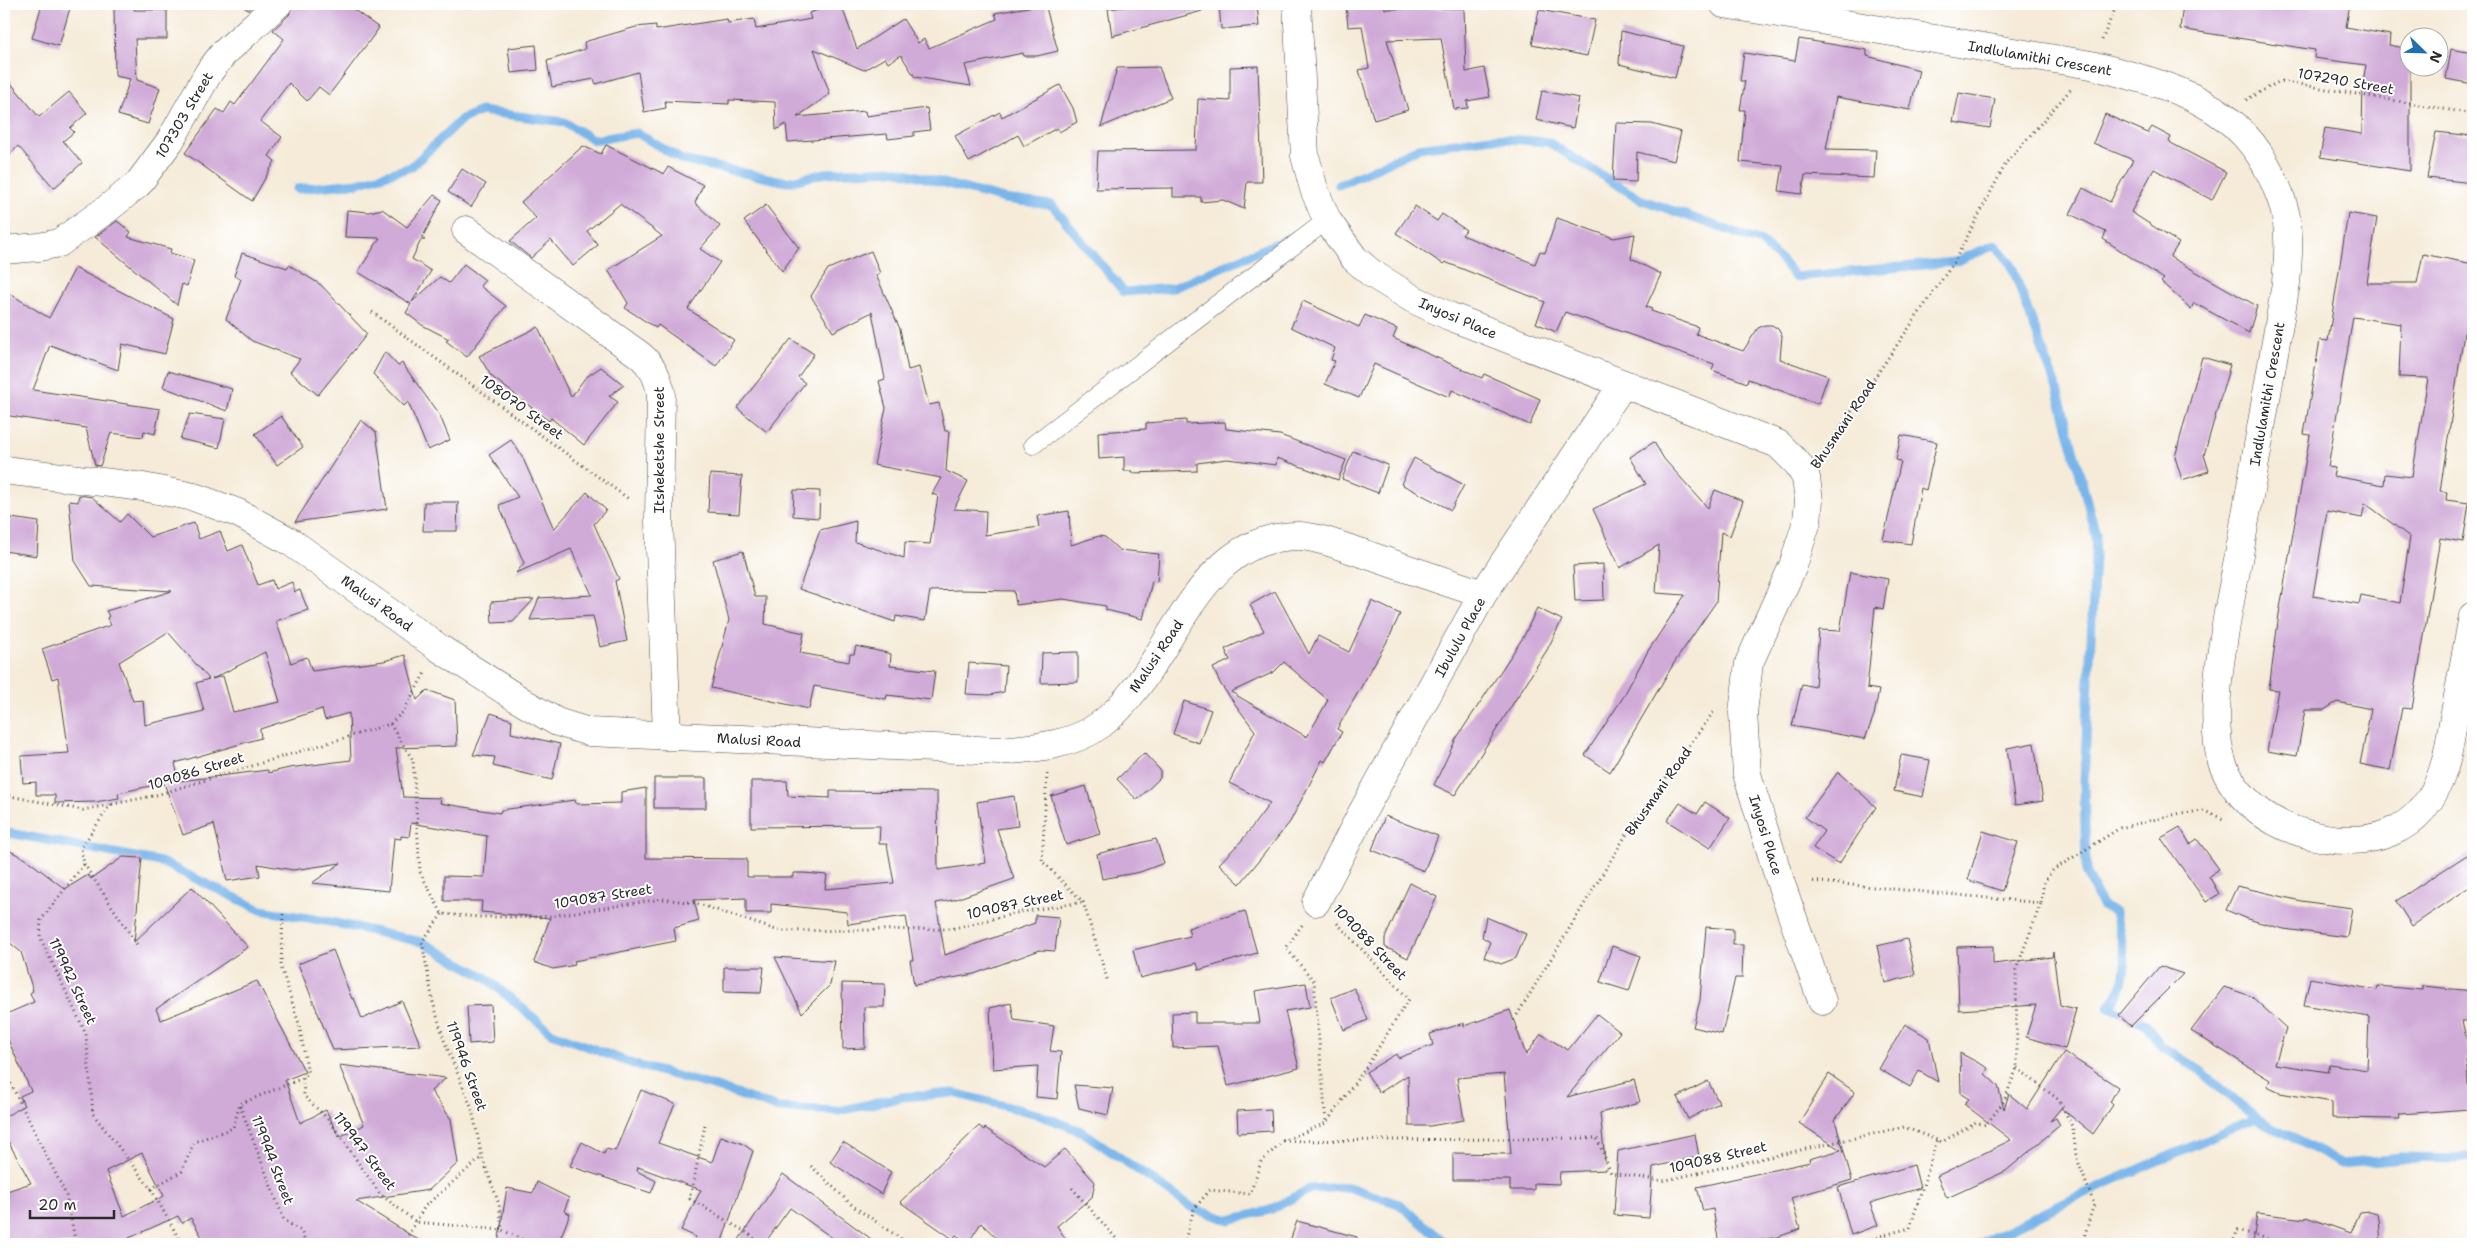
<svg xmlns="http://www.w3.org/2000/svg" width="2477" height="1248" font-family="'Shantell Sans',sans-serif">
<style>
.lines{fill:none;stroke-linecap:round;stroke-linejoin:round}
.stream{stroke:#79b5eb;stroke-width:9}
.building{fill:#d0abd8;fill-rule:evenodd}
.service-casing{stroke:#494845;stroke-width:19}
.minor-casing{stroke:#494845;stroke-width:29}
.path{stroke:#494845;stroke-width:3;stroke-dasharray:1 4;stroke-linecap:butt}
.service{stroke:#fff;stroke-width:18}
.minor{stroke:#fff;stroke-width:28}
.labels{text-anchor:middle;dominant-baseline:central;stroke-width:4;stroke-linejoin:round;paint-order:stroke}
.street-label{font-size:14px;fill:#2b2b2b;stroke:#fff}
</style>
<rect width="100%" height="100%" fill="#fff"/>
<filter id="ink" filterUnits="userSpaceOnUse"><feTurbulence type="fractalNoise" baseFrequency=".02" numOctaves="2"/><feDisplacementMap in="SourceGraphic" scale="10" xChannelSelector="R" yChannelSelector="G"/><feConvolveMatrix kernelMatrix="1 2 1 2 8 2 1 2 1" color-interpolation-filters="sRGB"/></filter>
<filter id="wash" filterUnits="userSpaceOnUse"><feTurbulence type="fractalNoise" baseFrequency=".0096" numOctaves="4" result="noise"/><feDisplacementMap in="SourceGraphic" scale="20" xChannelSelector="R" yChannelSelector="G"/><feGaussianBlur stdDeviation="1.12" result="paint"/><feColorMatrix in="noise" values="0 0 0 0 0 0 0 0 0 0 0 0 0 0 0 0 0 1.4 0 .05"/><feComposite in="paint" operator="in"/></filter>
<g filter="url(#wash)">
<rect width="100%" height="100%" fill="#f5ebd8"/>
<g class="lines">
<path class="stream" d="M1339 185 1419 148 1492 138 1548 142 1640 199 1761 242 1782 261 1795 277 1954 262 1995 245 2011 264 2058 392 2096 535 2084 782 2086 871 2102 906 2115 912C2123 948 2135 976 2109 1007L2146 1024 2161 1046 2201 1071 2256 1118 2342 1164 2401 1158 2455 1159 2473 1157
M297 189 358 183 411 167 462 119 481 111 564 122 594 140 637 133 682 160 787 182 826 173 895 170 1004 199 1052 205 1124 292 1173 288 1296 235
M4 832 161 862 261 910 331 922 422 942 485 977 552 1033 633 1064 713 1086 778 1108 839 1111 902 1097 954 1093 1037 1114 1083 1132 1194 1209 1229 1220 1270 1210 1310 1189 1348 1187 1399 1204 1447 1244
M1979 1244 2089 1191 2256 1118"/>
</g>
<g id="blocks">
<path class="building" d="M42 4H57L70 8 59 46 32 38Z
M114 4H134V10H167V39H135L137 80 160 88 148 124 118 115 130 79 115 76Z
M240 4H255L248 10Z
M293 4H346L379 28 329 95 319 87 307 101 289 83 260 121 282 137 269 156 275 161 252 201 185 153 217 109 224 113 231 102 235 105 284 39 273 30 289 15Z
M836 4H841L857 49 903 19 918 43 924 39 929 48 997 19 995 13 1045 4 1058 51 1037 56H1024L1023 53 965 65 971 86 915 77 901 55 888 63 885 58 864 70 814 49 830 94 797 117 865 111 866 116 927 108 930 130 914 132V136L888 139 887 134 788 142 786 124 776 130 775 102 729 100V104L665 101 666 108 644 112 638 72 596 84 594 79 552 87 547 61 585 49 584 42 636 27 656 25V30L727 19 728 23 754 19 756 29 811 19 809 13Z
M1146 4H1201L1202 11 1112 36 1108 9Z
M1219 4H1257L1259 26 1221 29Z
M1346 4H1384L1385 9 1464 8 1466 72 1484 68 1490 97 1467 101 1468 108 1454 109 1441 38 1387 40 1408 110 1374 120 1359 70 1369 68 1362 26 1348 27Z
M2183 4H2350L2346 27 2390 35 2389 45 2410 49V171L2320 157 2325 128 2362 134 2363 81 2366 65 2314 58 2315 50 2180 29Z
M1539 10 1595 20 1587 56 1532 45Z
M1621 31 1683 46 1675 78 1619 64Z
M1799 39 1867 50V56L1919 70 1910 110 1836 97 1826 149 1876 150 1874 178 1805 175 1802 194 1779 191 1783 166 1740 162 1745 110H1740L1745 81H1740L1744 53 1795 61Z
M536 45 538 70 511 73 508 48Z
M2451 49 2473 53V84L2446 79Z
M1258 66 1262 182H1247L1244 209 1223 200 1201 202V197H1173V188L1096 189 1098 151 1196 150 1198 99 1230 101V67Z
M1159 67 1171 98 1101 127 1117 68Z
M4 75 39 117 69 92 87 113 70 128 74 132 63 141 82 163 54 188 18 146 4 162Z
M1060 85 1073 108 1077 122 1059 132 1057 128 1024 146 1018 135 969 162 955 136 1000 112 1002 117Z
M1542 91 1579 98 1573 128 1536 120Z
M1959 93 1995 99 1990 128 1953 122Z
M2105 114 2148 133 2152 127 2171 137 2169 142 2226 172 2212 200 2154 169 2131 212 2179 243 2170 257 2257 306 2249 333 2194 303 2191 309 2161 282 2164 279 2103 239 2106 232 2070 214 2083 188 2110 202 2133 160 2093 143Z
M1616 123 1652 124 1681 132 1674 161 1637 152 1636 182 1613 181Z
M2436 132 2473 136V183L2427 178Z
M606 145 664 174 668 167 703 185 695 203 720 226 700 249 720 262 688 309 734 340 716 366 658 325 656 328 625 308 628 303 608 270 662 236 620 204 587 231 598 245 573 266 551 240 531 258 510 241 536 218 521 202 583 146 601 154Z
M462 169 486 184 471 207 448 192Z
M434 195 442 200 422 238 425 240H421L412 259 431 271 412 302 440 277 449 283 464 264 485 280 480 286 506 306 467 357 446 341 449 339 422 325 406 313 411 304 358 272 380 238 345 237 347 210 369 212 382 209 407 227Z
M766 205 799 248 782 271 744 221Z
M1415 206 1437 221 1442 214 1466 230 1462 235 1535 264 1540 251 1545 253 1557 218 1614 238 1635 234 1631 259 1661 274 1646 307 1652 309 1651 311 1698 327 1696 334 1743 351 1758 328 1765 325H1772L1778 329 1782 336 1780 359 1828 376 1818 404 1748 379 1747 383 1712 370 1714 364 1565 312 1556 332 1536 323 1545 302 1445 262 1443 264 1396 233Z
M2348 213 2377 218 2367 283H2417L2423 254 2473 264V334L2464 333 2440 491 2447 492 2446 500 2469 503 2463 542 2440 538 2412 709 2402 708 2390 770 2360 764 2371 709 2337 702 2324 710H2305L2297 756 2267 751 2278 690 2269 689 2279 614 2310 435 2304 434 2320 340 2328 341ZM2353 317 2401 324 2399 377 2428 378 2412 477 2385 474 2384 485 2333 476 2335 468 2328 467ZM2365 503 2410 537 2400 603 2361 595 2359 604 2313 596 2327 511 2362 518Z
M117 221 131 232 128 237 171 249 170 253 194 260 187 286 182 284 177 305 95 237Z
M871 251 880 273 876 275 900 329 908 370 919 367 929 405 939 403 945 431H949L946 471 968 481 954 509 986 511 985 535 1039 527 1037 516 1069 511 1071 545 1099 536 1105 537 1119 550 1159 554 1157 582 1152 581 1143 619 1106 610V606L1063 599 1016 605 1014 591 959 590 930 591 925 621 896 616 895 622 799 589 820 530 856 521 855 542 904 558 905 542 930 544 938 496 932 494 941 478 874 465 886 408 879 381 885 379 872 312 833 332 811 296 828 269Z
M242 253 287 268 289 265 321 285 367 334 318 395 290 372 300 359 252 341 226 319 241 279 234 276Z
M75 268 174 319 165 354 122 344 118 370 50 345 33 390 160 409 155 434 144 431 143 437 111 433 100 466 95 465 86 428 4 415V290L49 318Z
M1303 301 1359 327 1365 315 1397 329 1393 338 1482 378 1484 374 1540 399 1530 425 1452 390 1449 397 1374 364 1359 398 1325 384 1335 361 1331 360 1335 348 1291 327Z
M538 327 571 397 585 378 601 367 624 385 609 396 618 402 584 445 551 418 549 421 491 376 479 356Z
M791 339 814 354 798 377 805 383 767 432 737 408Z
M385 352 398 366 402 363 440 416 450 440 428 450 408 402 404 406 373 374Z
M2202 357 2230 365 2204 455 2209 471 2182 480 2175 457Z
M168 371 232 389 227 411 163 387Z
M190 414 225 419 219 448 180 439Z
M281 416 303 447 277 465 255 434Z
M361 420 376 432 387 509 295 522Z
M1186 420V424L1225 422 1226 429 1280 435 1346 460 1338 480 1277 458 1276 465 1227 459 1197 463V471L1132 473 1133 471H1124V457L1099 459 1098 432 1146 429V423Z
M1901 435 1937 442 1926 490 1921 488 1911 544 1883 540 1901 461 1896 460Z
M511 440 522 456 554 529 587 492 606 510 594 524 619 579 615 581 627 641 600 647 593 616 530 620 539 598 592 595 571 549 516 573 524 563 499 505 518 497 489 455Z
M1654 442 1664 459 1708 508 1715 490 1743 501 1730 536 1721 532 1716 602 1674 663 1610 772 1585 755 1622 699 1648 651 1685 595 1656 593 1659 545 1620 568 1593 509 1646 484 1630 457Z
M1353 451 1388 465 1378 493 1342 479Z
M1414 458 1464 485 1451 510 1401 484Z
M710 474 742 476 739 514 708 512Z
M794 490 820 491 819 518 793 516Z
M79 495 92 497 120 522 127 514 150 537 194 523 199 539 220 531 228 551 242 545 258 585 272 580 275 589 292 582 295 592 300 590 308 610 276 621 291 663 307 657 312 671 384 661 405 655 417 700 427 690 455 700 457 746 396 748 403 797 441 798 440 803 500 813 501 810 575 800 576 804 621 803V792L646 788V858L747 859V877H793V873H803L827 875 825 889 894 883 887 844H879L880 826 751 827V781H787L788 796 830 798V791L937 792 938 870 986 863 977 802 1014 796 1018 826 997 829 1014 879 953 900 936 903 945 955 1035 923V915L1059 917 1055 951 1040 950 974 974 914 985 910 960H913L906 916 848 924 847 912 771 904V913H746V898L694 900 699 921 674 928 676 941 574 961 575 965 553 969 534 962 550 918 481 912 482 901H444V876L484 877 487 836 411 823 409 837 401 836V839L394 838 389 891 312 883 341 863 293 870 258 864 260 876 227 881 214 824 183 835 164 783 118 793 119 798 95 802 55 803V795H36V782L23 783 21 756 69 753 58 677 52 679 42 649 111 625 107 618 109 616 106 611 172 591 91 586 75 561 69 501 78 502ZM168 632 209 679 196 683 204 711 145 725 143 700 133 701 119 662ZM265 652 280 702 233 712 223 676 212 679ZM322 709 325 720 349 713 351 760 289 768 268 773V770L172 782 179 781 175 763 261 738 260 729Z
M424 502H458L457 531H423Z
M4 517 39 522 37 556 4 551Z
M743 551 755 597H766L765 624 804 633 800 653 849 662 850 654H854L856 646 891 654 890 666 935 671 931 700 887 695 886 699 814 686 809 709 711 688 729 620 713 560Z
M1603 564 1604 600 1575 601 1573 566Z
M1850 572 1888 579 1883 609 1875 607 1867 688 1879 690 1874 715 1865 739 1792 726 1802 684 1815 687 1819 630 1840 631Z
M1275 591 1309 654 1318 636 1349 652 1372 601 1400 614 1389 638 1337 729 1342 732 1325 762 1322 760 1290 822 1240 884 1219 864 1243 839 1270 803 1229 783 1255 731 1221 685 1213 668 1230 660 1225 649 1264 631 1250 605ZM1284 662 1328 700 1307 737 1231 692 1274 672Z
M534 599 513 622 492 623 491 602Z
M1537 608 1562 620 1547 650 1455 795 1434 785 1456 739 1524 636Z
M1078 652V682L1041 683 1042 653Z
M969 663 1006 666 1004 692 989 695 966 694Z
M1184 701 1211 710 1199 743 1173 734Z
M491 713 512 720 511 733 560 744 552 780 493 766 495 757 473 755Z
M2034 743 2043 801 2015 805 2007 748Z
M1144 753 1160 770V778L1137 800 1117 779Z
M1901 755 1930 760 1923 797 1894 791Z
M1838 772 1876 807 1839 864 1813 848 1824 831 1805 817Z
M654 778H706V808H654Z
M1086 786 1100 834 1066 845 1051 796Z
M1705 802 1730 818 1710 848 1667 821 1680 803 1697 814Z
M1385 816 1438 836 1424 871 1372 850Z
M2180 827 2190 844 2197 839 2219 869 2209 876 2219 894 2206 902 2161 838Z
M1983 831 2018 842 2002 891 1968 880Z
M1156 839 1164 863 1140 872 1102 879 1097 854Z
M4 848 26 859 65 889 88 875 91 879 123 857 142 858 134 942 192 887 248 947 156 1009 161 1020 257 981 305 1072 285 1080 300 1123 326 1110 339 1137 364 1125 339 1065 446 1078 431 1091 451 1119 458 1163 429 1190 356 1201 425 1244H206L191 1218 182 1223 178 1216 129 1238 132 1244H4V1192L31 1183 4 1134V1117L24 1106 20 1096 31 1091 4 1031V1015L34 1002 30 993 33 991 21 952 4 938ZM142 1153 164 1196 124 1216 106 1171Z
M2473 851V885L2412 926 2396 901Z
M1410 883 1437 897 1408 958 1385 947V938Z
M2237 886 2301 901 2352 908 2347 937 2284 929 2247 919 2226 910Z
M1245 911 1257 953 1199 970 1197 963 1140 978 1133 950 1190 936 1188 928Z
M1486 917 1526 934 1516 958 1501 964 1484 957 1490 942 1482 937Z
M1706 927 1733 929V945H1743L1742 978H1735L1722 1034 1693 1027 1700 1000Z
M1907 939 1915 975 1885 983 1877 946Z
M1612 946 1641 956 1629 991 1600 982Z
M1993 946V964L2052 957 2053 952 2060 1005 2076 1009 2065 1049 2026 1037 2036 1005 1959 1010 1957 947Z
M333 950 352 999 354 998 362 1019 402 1001 421 1046 333 1050 298 964Z
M775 957 835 961 830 985 802 1013Z
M2160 966 2183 974 2131 1026 2119 1015Z
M724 967H764L761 993 724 992Z
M2310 978 2377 990 2378 986 2423 990V986L2473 991V1021H2462L2471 1058 2466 1059 2470 1109 2400 1114 2399 1119 2332 1118V1102L2280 1093 2267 1087 2270 1080 2191 1031 2224 987 2251 996 2286 1028 2275 1064 2328 1072 2330 1064 2367 1070 2369 1017 2304 1005Z
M842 983 885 984 884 1007H864L865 1048 843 1049Z
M1306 983 1310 1007 1285 1011 1299 1068 1228 1086 1218 1046 1173 1048 1172 1013 1195 1012V1023H1260L1255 991Z
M1354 988 1368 1020 1344 1030 1331 998Z
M1011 1003 1014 1020 1054 1026 1050 1051 1061 1052 1057 1099 1036 1097 1038 1066 993 1069 990 1008Z
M491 1005 493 1042 469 1044 467 1006Z
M1510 1010 1526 1055 1541 1034 1568 1050 1597 1014 1620 1032 1567 1097 1634 1080 1640 1102 1600 1113 1606 1170 1560 1172 1559 1184 1534 1183V1190H1510V1180H1453V1153L1511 1154 1504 1074 1457 1078 1464 1120 1430 1126H1409L1408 1075 1379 1093 1366 1072 1396 1054 1398 1058 1433 1045 1430 1034 1464 1023V1026Z
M1905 1024 1929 1038 1938 1082 1919 1071 1910 1087 1879 1069Z
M2064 1052 2118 1087 2110 1102 2113 1105 2093 1134 2061 1108 2050 1121 2056 1118 2060 1125 2006 1171 1947 1198 1937 1176 2011 1140 1964 1104 1969 1099 1961 1094 1960 1053 1988 1068 1985 1074 1998 1086 2004 1109 2009 1094 2027 1109Z
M1829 1074 1855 1092 1835 1120 1852 1180 1791 1198 1800 1229 1778 1237 1738 1244H1719L1713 1209 1703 1211 1697 1187 1810 1162 1809 1159 1841 1150 1799 1123Z
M1708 1081 1719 1103 1688 1119 1677 1097Z
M1074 1085 1113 1088 1108 1115 1079 1108Z
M641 1090 675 1104 658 1143 712 1162 721 1136 743 1144 753 1151 721 1244H694L696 1237 681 1230 701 1190 638 1167 637 1171 656 1181 651 1193 570 1166 582 1142 604 1154 606 1149 615 1151Z
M1271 1109 1272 1131 1238 1133 1237 1111Z
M979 1126 984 1130 985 1128 1044 1167 1065 1149 1095 1182 1092 1197 1057 1226 1069 1244H1003L981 1223 968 1243 956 1235 953 1239 900 1202Z
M1695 1134 1699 1157 1653 1167 1649 1218 1614 1215 1618 1151Z
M843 1142 891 1172 881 1194 830 1162Z
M1914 1165 1920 1188 1870 1203 1878 1225 1851 1235 1838 1187Z
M783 1174 878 1244H841L790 1208 764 1244H736Z
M537 1182 569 1198 564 1211 570 1214 558 1244H498L507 1188 533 1193Z
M2370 1211 2376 1213 2379 1219 2381 1244H2253L2257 1213 2305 1219 2306 1217 2351 1233 2360 1212Z
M1297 1221 1357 1237 1356 1244H1289Z"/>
</g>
</g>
<g filter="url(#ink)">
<use href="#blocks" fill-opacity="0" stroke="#494845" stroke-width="1"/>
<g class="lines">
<g class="service-casing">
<path id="service" d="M1033 445 1327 220"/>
</g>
<g class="minor-casing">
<path id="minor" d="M1297 4 1305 156 1314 189 1327 220 1354 258 1371 273 1413 299 1449 316 1778 444 1798 464 1806 478 1809 501 1807 521 1793 566 1749 663 1743 713 1747 774 1779 878 1822 1001
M1724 4 2091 65C2167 85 2238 100 2273 179 2281 196 2288 218 2288 237 2289 252 2287 268 2286 283 2271 372 2255 461 2240 549 2230 605 2205 709 2222 762 2234 797 2268 823 2303 833 2366 851 2424 836 2444 767 2450 749 2451 730 2455 712 2461 680 2467 648 2473 616
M466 230 641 356C653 367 657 376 661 392L659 521 667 736
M4 250 39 247 59 243 107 209 138 184 170 141 209 72 223 54 278 4
M4 470 143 487 194 497 238 513 291 542 439 648 526 704 557 722 589 732 999 751C1033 748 1072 746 1100 725 1173 672 1191 534 1300 536 1320 537 1342 547 1362 553 1402 567 1443 581 1483 594
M1316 902 1363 811 1483 594 1623 384"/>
</g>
<path class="path" d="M2102 40 2117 4
M2246 100 2280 81 2473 114
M372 312 630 500
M1823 453 1954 262 2006 163 2071 89
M390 724 413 760 420 872 442 914 480 917H543L662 899 696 903 779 931 951 929 1021 912 1083 902
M1047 774 1042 861 1083 902 1108 982
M4 795 83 810 153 796 390 724 403 712 426 671
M111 804 81 848 84 864 41 920 40 937 86 1034 93 1114 151 1189 182 1244
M84 864 138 946
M2041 903 2044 882 2053 870 2120 828 2181 813 2204 811 2226 820
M283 914 281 967 299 1024 308 1073 303 1078 304 1096 329 1120 380 1194 416 1222 502 1230 532 1244
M442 914 422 942 433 1002 444 1040 472 1109 482 1157 499 1204 502 1230
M1302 925 1286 948 1314 981 1326 1123
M1517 1015 1631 827 1714 711
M2017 1068 2059 1100 2073 1128 2076 1156 2094 1204 2082 1244
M4 1070 66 1195 76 1244
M240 1106 284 1220 301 1231 306 1244
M705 1125 690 1199 749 1234 760 1244
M1283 1141 1597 1138 1611 1173 1662 1181 1904 1127 1942 1142 1976 1122 1986 1125 2004 1101 2017 1068 2016 970 2041 903 1810 881
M811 1166 853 1206 909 1244
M1072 1188 1121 1244
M151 1189 182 1171 194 1142 233 1128 240 1104 303 1078
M403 1244 425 1206 482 1157
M1184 1244 1194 1209 1210 1190 1250 1194 1261 1162 1283 1141 1326 1123 1367 1066 1409 999 1335 921
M1863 1244 1880 1236 1910 1228 1937 1140
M2232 1244 2238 1230 2284 1244"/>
<use href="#service" class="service"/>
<use href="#minor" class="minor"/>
</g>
</g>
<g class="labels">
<g class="street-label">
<text transform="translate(2040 58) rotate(10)">Indlulamithi Crescent</text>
<text transform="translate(2346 81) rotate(10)">107290 Street</text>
<text transform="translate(184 115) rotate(-59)">107303 Street</text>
<text transform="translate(1458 318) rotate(23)">Inyosi Place</text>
<text transform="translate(2267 394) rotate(-80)">Indlulamithi Crescent</text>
<text transform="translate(522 407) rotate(36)">108070 Street</text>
<text transform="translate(1843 424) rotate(-56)">Bhusmani Road</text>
<text transform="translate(659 450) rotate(-90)">Itsheketshe Street</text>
<text transform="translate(377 603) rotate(36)">Malusi Road</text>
<text transform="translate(1460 637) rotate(-61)">Ibululu Place</text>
<text transform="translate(1156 656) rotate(-56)">Malusi Road</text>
<text transform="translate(759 740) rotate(3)">Malusi Road</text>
<text transform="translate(196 771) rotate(-17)">109086 Street</text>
<text transform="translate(1658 791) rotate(-55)">Bhusmani Road</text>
<text transform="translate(1766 835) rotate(73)">Inyosi Place</text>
<text transform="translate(603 896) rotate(-9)">109087 Street</text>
<text transform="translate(1015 904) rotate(-12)">109087 Street</text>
<text transform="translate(1370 942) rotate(46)">109088 Street</text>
<text transform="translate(73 981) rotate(65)">119942 Street</text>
<text transform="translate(467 1066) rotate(70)">119946 Street</text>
<text transform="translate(365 1151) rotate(53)">119947 Street</text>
<text transform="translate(1718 1157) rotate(-13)">109088 Street</text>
<text transform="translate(273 1160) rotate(69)">119944 Street</text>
</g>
</g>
<rect width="2477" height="1248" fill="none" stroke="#fff" stroke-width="20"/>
<g transform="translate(2424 52) rotate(113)"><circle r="24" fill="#ffffff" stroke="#aaaaaa"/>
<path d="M0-4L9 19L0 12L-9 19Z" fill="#1f6fb2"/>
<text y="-8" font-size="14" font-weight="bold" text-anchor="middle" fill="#2b2b2b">N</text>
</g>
<path d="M30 1210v8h84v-8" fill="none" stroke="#2b2b2b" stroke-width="2.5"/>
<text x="38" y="1210" font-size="15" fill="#2b2b2b" stroke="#ffffff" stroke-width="4" paint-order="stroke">20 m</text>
</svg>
